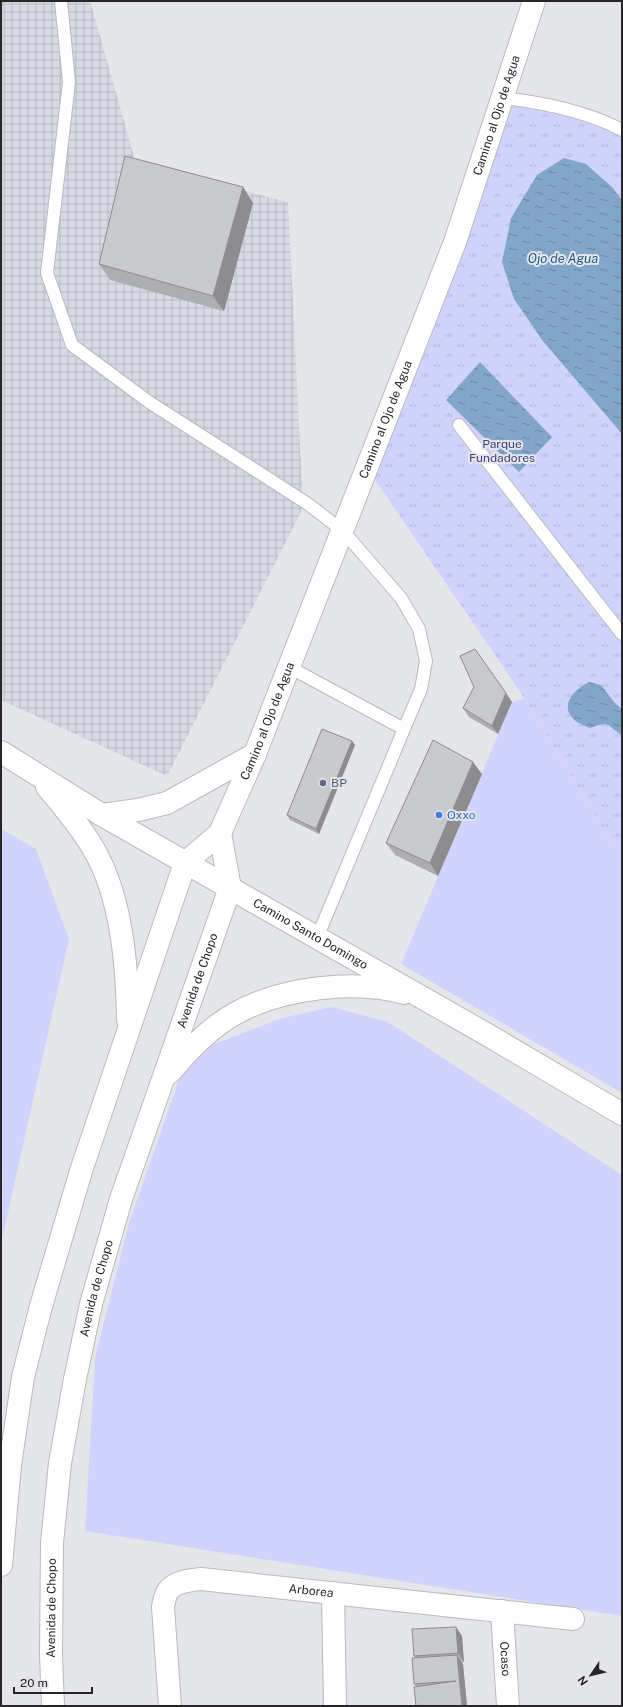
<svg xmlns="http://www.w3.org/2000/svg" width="623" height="1707" font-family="'Public Sans',sans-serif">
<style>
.industrial{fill:url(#industrial-grid)}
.grass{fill:#d0d4fd}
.park{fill:url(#park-tufts)}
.water{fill:url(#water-ripples)}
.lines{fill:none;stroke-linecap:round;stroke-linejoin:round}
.service-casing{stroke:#b9babe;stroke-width:14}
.minor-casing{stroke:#b9babe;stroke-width:24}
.tertiary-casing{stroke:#b9babe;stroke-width:24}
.service{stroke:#fff;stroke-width:12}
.minor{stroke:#fff;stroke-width:22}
.tertiary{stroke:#fff;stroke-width:22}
.wall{fill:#adaeb1}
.shaded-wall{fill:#8d8d90}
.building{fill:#c9cace;stroke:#8d8d90}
.service-dot{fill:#5c6f8a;stroke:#e5e6ea;stroke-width:1.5}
.shop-dot{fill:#3f7fe0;stroke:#e5e6ea;stroke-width:1.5}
.labels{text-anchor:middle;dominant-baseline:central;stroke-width:4;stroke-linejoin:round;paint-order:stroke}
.street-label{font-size:12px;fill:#262628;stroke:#e5e6ea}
.park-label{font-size:12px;fill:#41437d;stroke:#e5e6ea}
.service-label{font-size:12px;fill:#4e5e75;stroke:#e5e6ea;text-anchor:start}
.shop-label{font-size:12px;fill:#366cbe;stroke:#e5e6ea;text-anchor:start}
.water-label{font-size:13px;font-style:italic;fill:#255b8b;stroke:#e5e6ea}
</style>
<defs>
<pattern id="industrial-grid" width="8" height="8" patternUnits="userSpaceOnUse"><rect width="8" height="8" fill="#d7d9e4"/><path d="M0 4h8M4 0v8" fill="none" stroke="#b8bac4"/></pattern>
<pattern id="park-tufts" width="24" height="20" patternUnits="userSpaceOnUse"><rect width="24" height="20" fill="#d0d4fd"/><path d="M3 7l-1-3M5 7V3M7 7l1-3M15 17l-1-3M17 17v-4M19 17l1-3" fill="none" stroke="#b2b6d9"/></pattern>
<pattern id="water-ripples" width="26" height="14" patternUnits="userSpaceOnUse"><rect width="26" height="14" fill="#81a6ca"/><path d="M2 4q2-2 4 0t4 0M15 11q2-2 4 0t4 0" fill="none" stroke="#6987a4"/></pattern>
</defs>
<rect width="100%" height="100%" fill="#e5e6ea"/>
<path class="industrial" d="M1 1H90L136 164 288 202 303 508 167 776 1 700Z"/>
<path class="grass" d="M525 699 615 848 622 856V1093L401 964 512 702Z
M1 829 36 849 69 939 1 1244Z
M332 1007 388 1022 622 1175V1616L85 1531 95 1358 129 1223 182 1071 212 1045 282 1018Z"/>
<path class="park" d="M504 98 622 122V856L615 848 525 699 367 468Z"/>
<path class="water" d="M564 158 586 164 612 187 622 200V434L542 340 514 299 502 262 511 218 537 175Z
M480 362 552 437 519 472 446 400Z
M589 682 601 685 615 703 622 709V735C606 726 612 720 590 728 559 718 562 696 589 682Z"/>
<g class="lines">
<g class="service-casing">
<path id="service" d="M61 1 69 82 47 273 72 345 149 402 308 504 343 531 401 598 419 629 426 661 421 689 404 729
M504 98C544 103 586 111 622 130
M459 425 622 634
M289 667 404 729 317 938"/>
</g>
<g class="minor-casing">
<g id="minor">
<path d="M333 1593 335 1706"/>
<path id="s1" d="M502 1611 508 1706"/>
<path id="s2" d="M170 1706 163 1607C164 1602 165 1595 168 1591 174 1582 190 1580 201 1579L573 1619"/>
</g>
</g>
<g class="tertiary-casing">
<g id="tertiary">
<path id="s3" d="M1 752 102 815 486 1034 622 1114"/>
<path d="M47 787C64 807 80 826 93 848 122 897 127 965 128 1020"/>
<path d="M102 815 138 810 167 803 255 754"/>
<path d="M170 1072C189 1050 211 1026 238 1012 283 988 354 979 404 993"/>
<path id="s4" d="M1 1565 10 1465 23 1377 41 1306 81 1171 185 863 220 833 255 754 455 242 534 1"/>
<path id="s5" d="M53 1706 51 1655 52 1543 60 1463 75 1379 91 1304 121 1199 230 888 220 833"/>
</g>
</g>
<use href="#service" class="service"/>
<use href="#minor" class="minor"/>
<use href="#tertiary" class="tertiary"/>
</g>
<path class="wall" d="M243 187 253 203 224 311 110 280 99 264Z
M475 649 512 702 498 734 469 717 463 708 474 687Z
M352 741 355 745 319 834 290 820 287 815Z
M482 774 438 876 395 855 386 843Z
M456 1627 462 1636 464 1662H462L463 1664 467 1706H416V1686L414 1684 415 1657 414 1656Z"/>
<path class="shaded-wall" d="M243 187 253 203 224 311 213 296Z
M506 693 512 702 498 734 492 726Z
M352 741 355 745 319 834 316 829Z
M473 762 482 774 438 876 430 863Z
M456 1627 462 1636 464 1662 458 1653Z
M457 1655 463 1664 467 1706H462Z"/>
<path class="building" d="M125 156 243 187 213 296 99 264Z
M475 649 506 693 492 726 463 708 474 687 460 656Z
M322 729 352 741 316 829 287 815Z
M433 740 473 762 430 863 386 843Z
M456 1627 458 1653 414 1656 412 1629Z
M457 1655 462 1706H416L414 1687 456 1681 414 1684 412 1658Z"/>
<circle class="service-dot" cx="323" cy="783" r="4"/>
<circle class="shop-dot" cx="439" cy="815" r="4"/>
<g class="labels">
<g class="street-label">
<text stroke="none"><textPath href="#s4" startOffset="1544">Camino al Ojo de Agua</textPath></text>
<text stroke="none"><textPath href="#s4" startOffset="1220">Camino al Ojo de Agua</textPath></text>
<text stroke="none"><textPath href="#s4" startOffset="896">Camino al Ojo de Agua</textPath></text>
<text stroke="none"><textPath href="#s3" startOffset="359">Camino Santo Domingo</textPath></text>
<text stroke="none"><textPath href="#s5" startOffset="746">Avenida de Chopo</textPath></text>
<text stroke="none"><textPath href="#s5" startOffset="422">Avenida de Chopo</textPath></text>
<text stroke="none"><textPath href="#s2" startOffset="263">Arborea</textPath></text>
<text stroke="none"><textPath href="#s5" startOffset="98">Avenida de Chopo</textPath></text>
<text stroke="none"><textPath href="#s1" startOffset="48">Ocaso</textPath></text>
</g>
<g class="park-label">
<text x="502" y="444">Parque<tspan x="502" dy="14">Fundadores</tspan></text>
</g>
<g class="service-label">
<text x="331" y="783">BP</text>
</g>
<g class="shop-label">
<text x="447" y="815">Oxxo</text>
</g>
<g class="water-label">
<text x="563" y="258">Ojo de Agua</text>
</g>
</g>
<rect width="623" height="1707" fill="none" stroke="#262628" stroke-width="4"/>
<g transform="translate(591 1675) rotate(235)" stroke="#e5e6ea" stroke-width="3" paint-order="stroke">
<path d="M0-3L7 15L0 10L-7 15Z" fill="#262628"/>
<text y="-6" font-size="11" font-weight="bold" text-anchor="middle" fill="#262628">N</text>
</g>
<path d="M14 1687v6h78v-6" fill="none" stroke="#262628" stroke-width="2"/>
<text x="20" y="1687" font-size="12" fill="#262628" stroke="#e5e6ea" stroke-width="3" paint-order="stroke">20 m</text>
</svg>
